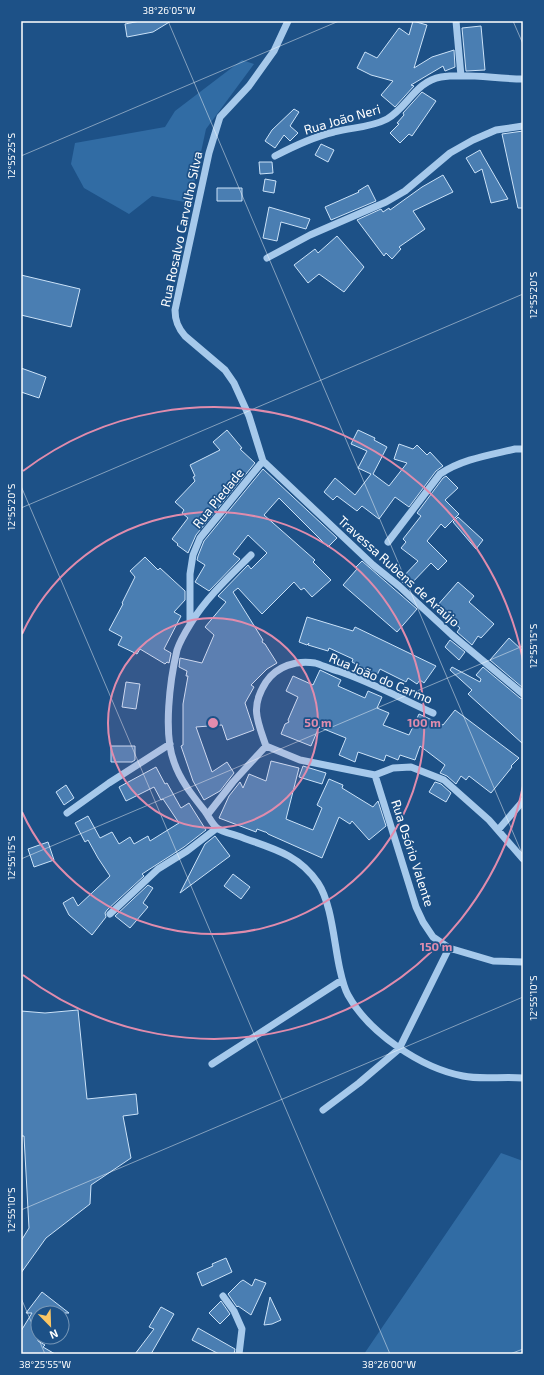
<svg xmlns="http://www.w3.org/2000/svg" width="544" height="1375" font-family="'Exo 2',sans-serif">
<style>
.green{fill:#316ca4}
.building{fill:#4a7eb2;stroke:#cbe2f8}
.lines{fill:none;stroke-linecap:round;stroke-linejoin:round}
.minor{stroke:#a6c9eb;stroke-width:7}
.ticks{fill:none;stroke:#fff;stroke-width:1;stroke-opacity:0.45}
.ring{fill:none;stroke:#e08cad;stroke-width:2}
.labels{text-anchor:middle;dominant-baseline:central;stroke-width:3.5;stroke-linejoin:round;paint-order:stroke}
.street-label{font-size:13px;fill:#fff;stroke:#1d5187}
.centre{fill:#e08cad;stroke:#1d5187;stroke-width:2}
.ring-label{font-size:12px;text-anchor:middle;font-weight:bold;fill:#e08cad;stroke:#1d5187;stroke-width:3.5;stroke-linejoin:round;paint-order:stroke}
.neatline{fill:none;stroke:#fff;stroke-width:1.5}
.ticks-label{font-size:10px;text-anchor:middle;fill:#fff}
</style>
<rect width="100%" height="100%" fill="#1d5187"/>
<path class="green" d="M242 60 254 64 206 129 190 203 152 196 129 214 84 188 71 164 75 143 165 127 175 111Z
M501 1153 523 1161V1354H364Z"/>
<path class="building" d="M140 21H171L153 32 127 37 125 24Z
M413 21 427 25 414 68 432 57 454 50 455 67 445 71 443 66 411 85 414 86 395 107 381 95 393 81 371 75 357 68 365 52 377 58 399 28 409 35Z
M481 26 485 70 466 71 462 28Z
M422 92 436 101 412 136 409 134 400 143 390 133 399 124 397 123 404 115 403 113Z
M294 109 299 112 290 126 298 133 290 141 284 135 275 148 265 141 272 130Z
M523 131V208H518L502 134Z
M321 144 334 150 328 162 315 155Z
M480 150 482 154 508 199 491 203 482 169 475 173 466 158Z
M259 162H272L273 173 260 174Z
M443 175 453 192 413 211 425 229 399 247 401 249 392 259 386 253 384 256 357 220 381 209 383 212 389 208 390 210 422 187Z
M265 179 276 181 274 193 263 191Z
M368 185 376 201 331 220 325 207 359 192 358 191Z
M217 188H242V201H217Z
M269 207 310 219 306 229 281 222 277 241 263 238Z
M337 236 364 267 344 292 319 274 308 283 294 265 315 249 318 253Z
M21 275 80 289 71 327 21 315Z
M21 368 46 377 39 398 21 392Z
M227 430 242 448 240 449 255 463 196 535 188 553 177 545 178 544 172 539 188 518 182 513 184 510 175 502 195 481 193 477 195 476 190 465 220 450 213 442Z
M358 430 375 438 374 440 387 447 373 474 389 486 407 463 394 459 399 444 413 449 417 445 427 455 430 452 443 466 436 471 409 507 395 497 379 519 362 506 357 511 337 496 333 500 324 492 335 478 355 495 371 474 358 468 367 451 351 444Z
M263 469 337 538 328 547 279 498 264 515 315 560 313 562 331 580 312 597 304 588 301 590 294 582 262 614 238 588 233 592 263 640 262 642 265 644 277 663 267 669 251 685 254 687 245 703 254 730 227 740 222 725 196 727 212 772 227 762 234 773 220 791 204 800 193 781 181 746 183 745V704L188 676H186L187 671 179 667 180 658 202 663 214 635 205 627 226 602 218 596 248 565 251 569 267 553 248 535 233 554 240 559 209 591 195 582 205 565 197 560 198 556 204 541Z
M446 476 458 488 445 500 459 514 445 528 441 524 427 541 447 561 438 570 431 563 408 587 400 580 418 561 401 548 406 542 403 539 421 516 417 513 443 478Z
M458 517 483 540 476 549 453 522Z
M145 557 158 570 160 568 185 591V600L174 612 181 616 164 649 171 653 169 663 167 662 165 664 140 649 137 654 118 645 122 637 109 630 123 604 122 603 135 577 130 571Z
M362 561 417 609 397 632 343 585 357 569 356 567Z
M458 582 474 596 469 602 494 624 481 638 478 636 472 645 457 632 460 628 436 607Z
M307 617 353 631 355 627 436 666 424 683 420 680 417 684 408 678 406 682 380 669 377 675 352 662 353 659 329 648 328 651 308 645 309 643 307 645 299 642Z
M509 638 523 651V688L490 660Z
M450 640 465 652 459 660 445 647Z
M452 667 480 682 481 679 476 675 483 667 520 698 523 699V744L468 694 472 690 450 670Z
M320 670 341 680 338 686 365 698 368 691 382 697 377 708 389 713 383 725 409 735 419 714 443 725 455 710 519 758 511 766 512 767 491 793 469 776 466 780 461 776 456 784 447 776 440 773 445 765 420 746 415 760 400 755 398 760 386 755 384 761 358 752 355 762 339 755 346 738 319 727 311 746 281 734 285 724 289 722 288 720 298 697 286 691 293 676 313 685Z
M126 682 140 684 136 709 122 707Z
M111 746H135V760L132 762H111Z
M271 761 299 768 286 819 313 830 322 808 317 805 329 779 343 785 342 788 373 807 378 801 386 826 369 840 352 821 350 824 339 817 322 858 268 834 266 832H265L257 829 256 832 219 818 229 796 240 782 243 788 249 774 266 781Z
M303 766 326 773 322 784 299 777Z
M156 767 165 784 167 783 181 808 189 803 206 830 184 847 142 874 144 876 107 910 105 913 106 917 92 935 69 915 63 903 73 897 78 906 110 876 98 858 88 840 85 842 75 823 88 816 100 838 112 832 119 844 130 837 134 844 148 836 150 841 179 823 163 799 161 800 154 787 126 801 119 787Z
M435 782 441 784 451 793 446 802 429 792Z
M66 785 74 798 64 805 56 792Z
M215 836 230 856 180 893 205 844Z
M48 842 54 860 34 867 28 849Z
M233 874 250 887 241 899 224 886Z
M148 885 153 888 143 903 148 907 130 928 115 916Z
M78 1010 87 1099 136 1094 138 1114 123 1116 131 1158 91 1185 90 1204 46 1238 21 1273V1241L29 1228 24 1136H21V1011L45 1013Z
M226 1258 232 1272 202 1286 197 1273 213 1266 212 1264Z
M255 1279 266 1283 251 1315 238 1306 237 1307 228 1294 240 1282 243 1280 252 1286Z
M42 1292 69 1313H38V1341L45 1345 43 1347 55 1354H21V1331L32 1313H26Z
M270 1297 281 1320 272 1324 264 1325Z
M221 1301 230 1314 220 1324 209 1313Z
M161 1307 174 1314 151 1354H135L154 1329 149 1327Z
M198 1328 235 1349 234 1354H219L192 1340Z"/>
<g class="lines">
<path class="minor" d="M288 21 274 51 249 86 220 117 209 153 175 310C175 321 178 328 185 336L225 370 234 383 249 416 263 461 373 565 399 586 452 635 523 694
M456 21 461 76
M275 156C294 146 313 137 334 132 352 127 370 128 387 119 407 108 416 81 441 77 467 73 496 79 523 79
M267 258 310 235 386 202 405 191 450 153 473 140 496 130 523 126
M388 542 440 474C462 459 490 455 515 449H523
M251 555C229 577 207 597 191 623 186 631 180 641 177 650 170 680 163 733 174 762 180 780 192 795 204 810 208 815 212 824 217 828 222 832 232 834 238 836 270 848 298 853 318 883 332 904 334 944 340 970 342 979 344 988 348 995 369 1033 421 1068 463 1076 482 1080 503 1076 523 1078
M190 623V574L193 555 200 538 263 461
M375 775 300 760 266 746C257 720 250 707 266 682 277 666 296 660 315 663 322 665 330 669 338 671 371 682 402 699 433 713
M375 775 416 907 423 922 433 937 449 948 493 961 523 962
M375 775 393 768 411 767 444 780 489 820 523 859
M67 813 109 783 170 744
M208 814 233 782 266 746
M498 830 523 801
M110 914 158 869 187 851 217 828
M212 1064 342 980
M323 1110 359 1083 399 1049 449 948
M223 1296 234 1311 242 1329 239 1354"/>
</g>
<path class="ticks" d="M168 21 523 856M513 21 523 44M21 156 339 21M21 486 390 1354M21 508 523 294M21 859 523 646M21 1210 523 997M21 1298 45 1354M510 1354 523 1349"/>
<circle cx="213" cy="723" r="105" fill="#e08cad" fill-opacity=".12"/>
<g class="ring">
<circle cx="213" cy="723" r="105"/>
<path d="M22 634A211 211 0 1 1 22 812"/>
<path d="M523 786A316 316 0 0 1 23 975M23 471A316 316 0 0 1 523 660"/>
</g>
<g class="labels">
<g class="street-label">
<text transform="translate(342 119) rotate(-16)">Rua João Neri</text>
<text transform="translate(181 229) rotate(-78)">Rua Rosalvo Carvalho Silva</text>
<text transform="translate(218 498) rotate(-51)">Rua Piedade</text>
<text transform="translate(399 571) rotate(42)">Travessa Rubens de Araújo</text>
<text transform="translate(381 678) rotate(23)">Rua João do Carmo</text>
<text transform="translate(413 853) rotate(72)">Rua Osório Valente</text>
</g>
</g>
<circle cx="213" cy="723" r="6" class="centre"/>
<g class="ring-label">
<text x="318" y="727">50 m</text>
<text x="424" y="727">100 m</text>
<text x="436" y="951">150 m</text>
</g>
<rect width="544" height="1375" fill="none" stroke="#1d5187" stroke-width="44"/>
<g transform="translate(50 1325) rotate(157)"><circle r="19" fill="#1d5187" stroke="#7797b7"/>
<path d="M0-3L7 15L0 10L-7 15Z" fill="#fbc664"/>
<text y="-6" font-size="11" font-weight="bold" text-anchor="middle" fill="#ffffff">N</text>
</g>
<rect x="22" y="22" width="500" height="1331" class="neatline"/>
<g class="ticks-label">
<text x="169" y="14">38°26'05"W</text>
<text transform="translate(11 156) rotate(-90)" y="4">12°55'25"S</text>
<text transform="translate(533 295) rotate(-90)" y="4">12°55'20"S</text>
<text transform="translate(11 507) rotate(-90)" y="4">12°55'20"S</text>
<text transform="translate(533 646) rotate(-90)" y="4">12°55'15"S</text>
<text transform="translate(11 858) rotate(-90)" y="4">12°55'15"S</text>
<text transform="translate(533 998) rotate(-90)" y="4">12°55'10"S</text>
<text transform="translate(11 1210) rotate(-90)" y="4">12°55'10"S</text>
<text x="45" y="1368">38°25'55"W</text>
<text x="389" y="1368">38°26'00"W</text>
</g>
</svg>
